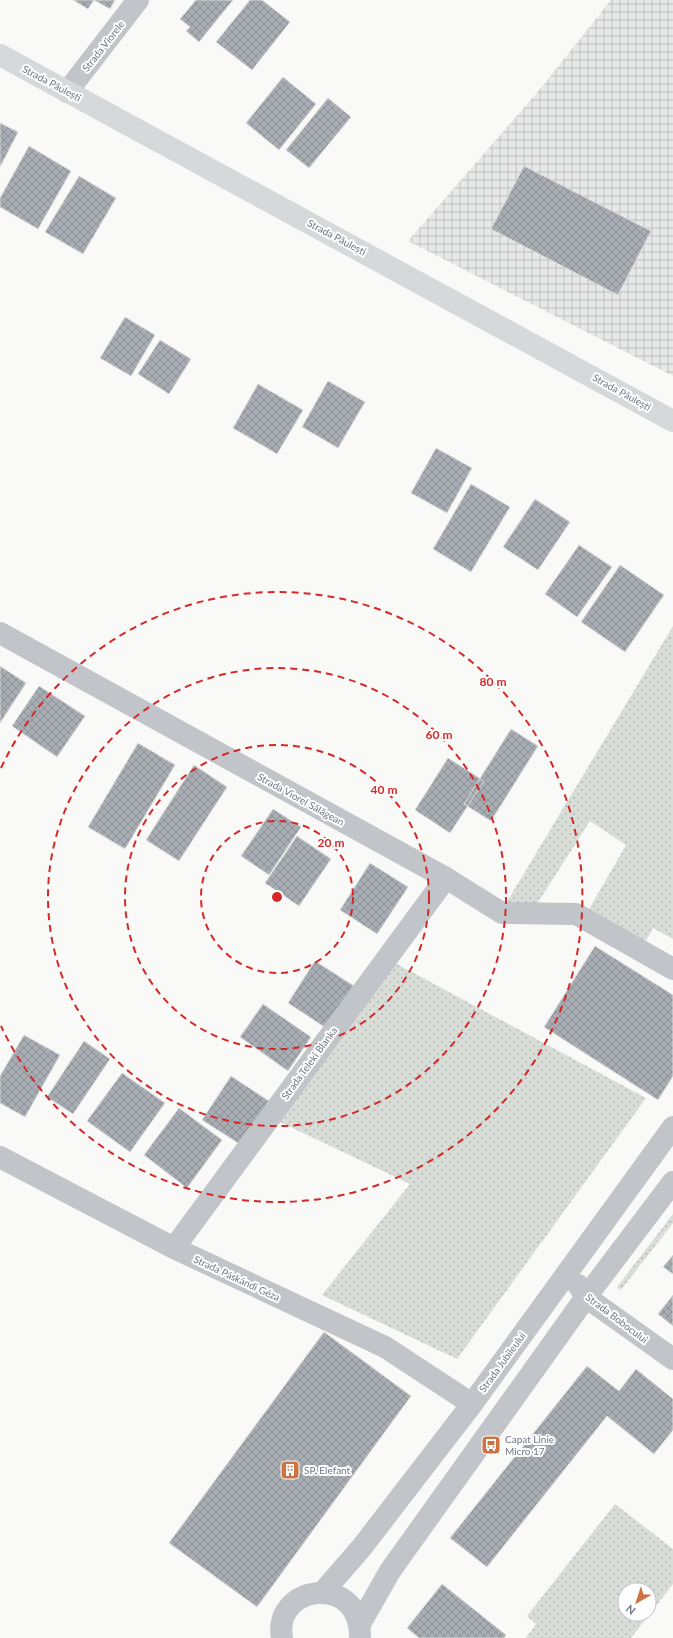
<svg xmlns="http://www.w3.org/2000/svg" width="673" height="1638" font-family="Lato,sans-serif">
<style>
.industrial{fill:url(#industrial-grid)}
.grass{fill:url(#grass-dots);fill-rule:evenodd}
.building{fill:url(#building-cross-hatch);stroke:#dbdbd9}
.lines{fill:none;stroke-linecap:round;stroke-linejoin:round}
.minor{stroke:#c1c4c8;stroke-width:22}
.major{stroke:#d6d9dc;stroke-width:22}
.ring{fill:none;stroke:#d62828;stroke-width:2;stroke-dasharray:7 5}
.labels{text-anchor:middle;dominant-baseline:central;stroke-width:4;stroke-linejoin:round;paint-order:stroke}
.street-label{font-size:10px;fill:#6c7784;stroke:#fff}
.poi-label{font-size:10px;fill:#6c7784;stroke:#fff;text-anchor:start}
.centre{fill:#d62828;stroke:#fff;stroke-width:2}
.ring-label{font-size:12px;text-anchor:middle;font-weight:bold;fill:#d62828;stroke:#fff;stroke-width:4;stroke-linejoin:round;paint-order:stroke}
</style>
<defs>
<pattern id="industrial-grid" width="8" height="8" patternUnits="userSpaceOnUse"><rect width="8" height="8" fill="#e7e8e7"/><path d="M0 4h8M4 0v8" fill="none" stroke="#bfc1c1"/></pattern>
<pattern id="grass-dots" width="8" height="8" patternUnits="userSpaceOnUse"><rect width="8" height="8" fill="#d8ddd7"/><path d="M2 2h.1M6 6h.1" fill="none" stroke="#b3b8b4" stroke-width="1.8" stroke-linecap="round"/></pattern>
<pattern id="building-cross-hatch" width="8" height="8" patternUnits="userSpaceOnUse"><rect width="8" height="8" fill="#a7adb3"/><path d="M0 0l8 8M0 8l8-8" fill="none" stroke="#8c9297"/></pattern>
</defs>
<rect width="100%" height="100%" fill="#f9f9f7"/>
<path class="industrial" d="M611 0H673V376L408 241 541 88Z"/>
<path class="grass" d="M673 626V939L653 928 644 944 588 911 626 845 590 821 535 907 505 905Z
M395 963 646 1098 457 1359 322 1295 410 1184 278 1121Z
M673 1214V1223L621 1290 617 1287Z
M615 1504 673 1549V1584L631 1638H526L536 1624 527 1616ZM625 1590H649V1614H625Z"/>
<path class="building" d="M73 0H94L88 9Z
M94 0H115L110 9Z
M196 0H233L199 42 186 31 190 27 180 19Z
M250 0H262L290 22 252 70 216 42Z
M283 77 316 104 279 150 246 123Z
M328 98 351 117 309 168 286 150Z
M0 123 18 132 0 167Z
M29 146 71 171 38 229 0 207V198Z
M524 166 651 231 618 295 491 229Z
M79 176 116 198 83 254 45 232Z
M125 317 155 335 131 376 100 358Z
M160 340 191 359 169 394 138 374Z
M328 381 365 402 338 448 302 427Z
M258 384 303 410 277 454 233 428Z
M436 448 472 468 447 513 411 493Z
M471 484 510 507 471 572 433 549Z
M535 499 570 522 538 570 503 547Z
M579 545 612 567 577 617 545 594Z
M620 565 664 595 625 652 581 622Z
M0 666 26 683 0 723Z
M39 686 85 716 57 757 12 726Z
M511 729 538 746 491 821 464 804Z
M138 743 175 765 125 849 88 827Z
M448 758 484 781 450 833 415 810Z
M194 765 227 787 179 861 146 840Z
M273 809 301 827 269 875 241 856Z
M297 836 331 859 299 906 265 883Z
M370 863 408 887 377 934 340 910Z
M595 946 673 995V1076L658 1100 544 1027Z
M315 961 354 986 326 1028 288 1003Z
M263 1004 311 1037 288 1071 240 1037Z
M24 1035 60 1055 25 1117 0 1103V1076Z
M84 1041 110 1059 73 1114 47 1097Z
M122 1073 165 1103 130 1152 87 1121Z
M231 1076 275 1105 246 1148 202 1120Z
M179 1108 222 1140 187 1188 144 1155Z
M673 1255V1274L663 1267Z
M673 1295V1326L658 1314Z
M324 1332 411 1396 257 1607 169 1543Z
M587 1366 619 1391 636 1369 673 1399V1430L654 1454 607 1416 487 1567 450 1538Z
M442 1584 506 1635 504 1638H419L407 1628Z"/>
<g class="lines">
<path class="minor" d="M67 92 138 0
M0 633 446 878 502 913 576 914 673 969
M0 1157 174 1248 385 1347 472 1404
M174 1248 446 878
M578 1285 586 1297 673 1359
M323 1592 362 1547 472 1404 673 1127
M360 1624 390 1571 586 1297 673 1182
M282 1638C272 1585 360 1572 360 1636"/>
<path class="major" d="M0 55 673 421"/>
</g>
<g class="ring">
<circle cx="277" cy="897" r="76"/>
<circle cx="277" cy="897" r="152"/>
<circle cx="277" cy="897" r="229"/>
<path d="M1 768A305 305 0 1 1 1 1026"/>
</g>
<defs>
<g id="bus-square" transform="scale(1)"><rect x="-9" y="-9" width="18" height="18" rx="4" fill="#ce7242" stroke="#fff"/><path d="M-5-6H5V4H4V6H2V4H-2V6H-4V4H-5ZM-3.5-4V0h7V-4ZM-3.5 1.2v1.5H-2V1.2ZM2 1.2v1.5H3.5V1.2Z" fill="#fff"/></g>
<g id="building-square" transform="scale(1)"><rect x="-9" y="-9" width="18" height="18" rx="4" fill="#ce7242" stroke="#fff"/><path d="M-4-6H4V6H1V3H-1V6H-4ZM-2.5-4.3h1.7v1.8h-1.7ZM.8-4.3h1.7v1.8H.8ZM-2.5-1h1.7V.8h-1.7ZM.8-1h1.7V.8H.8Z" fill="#fff"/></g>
</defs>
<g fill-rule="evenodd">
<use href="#bus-square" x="491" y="1445"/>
<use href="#building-square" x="290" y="1470"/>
</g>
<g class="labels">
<g class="street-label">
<text transform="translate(103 46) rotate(-52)">Strada Viorele</text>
<text transform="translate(52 83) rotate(28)">Strada Păulești</text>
<text transform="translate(337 237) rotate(28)">Strada Păulești</text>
<text transform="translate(622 392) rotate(29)">Strada Păulești</text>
<text transform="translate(301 799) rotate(29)">Strada Viorel Sălăgean</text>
<text transform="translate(309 1063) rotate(-54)">Strada Teleki Blanka</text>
<text transform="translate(237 1278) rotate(25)">Strada Páskándi Géza</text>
<text transform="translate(617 1318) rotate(37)">Strada Bobocului</text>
<text transform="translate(502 1362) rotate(-54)">Strada Jubileului</text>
</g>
<g class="poi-label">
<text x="505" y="1439">Capat Linie<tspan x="505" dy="12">Micro 17</tspan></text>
<text x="304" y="1470">SP. Elefant</text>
</g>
</g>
<circle cx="277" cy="897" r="6" class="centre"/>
<g class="ring-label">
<text x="493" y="686">80 m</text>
<text x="439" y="739">60 m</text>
<text x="384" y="794">40 m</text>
<text x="331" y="847">20 m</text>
</g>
<g transform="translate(637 1602) rotate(219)"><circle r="19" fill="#ffffff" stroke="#c4c9ce"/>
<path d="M0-3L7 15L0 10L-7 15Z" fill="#ce7242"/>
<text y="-6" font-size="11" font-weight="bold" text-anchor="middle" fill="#6c7784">N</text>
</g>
</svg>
